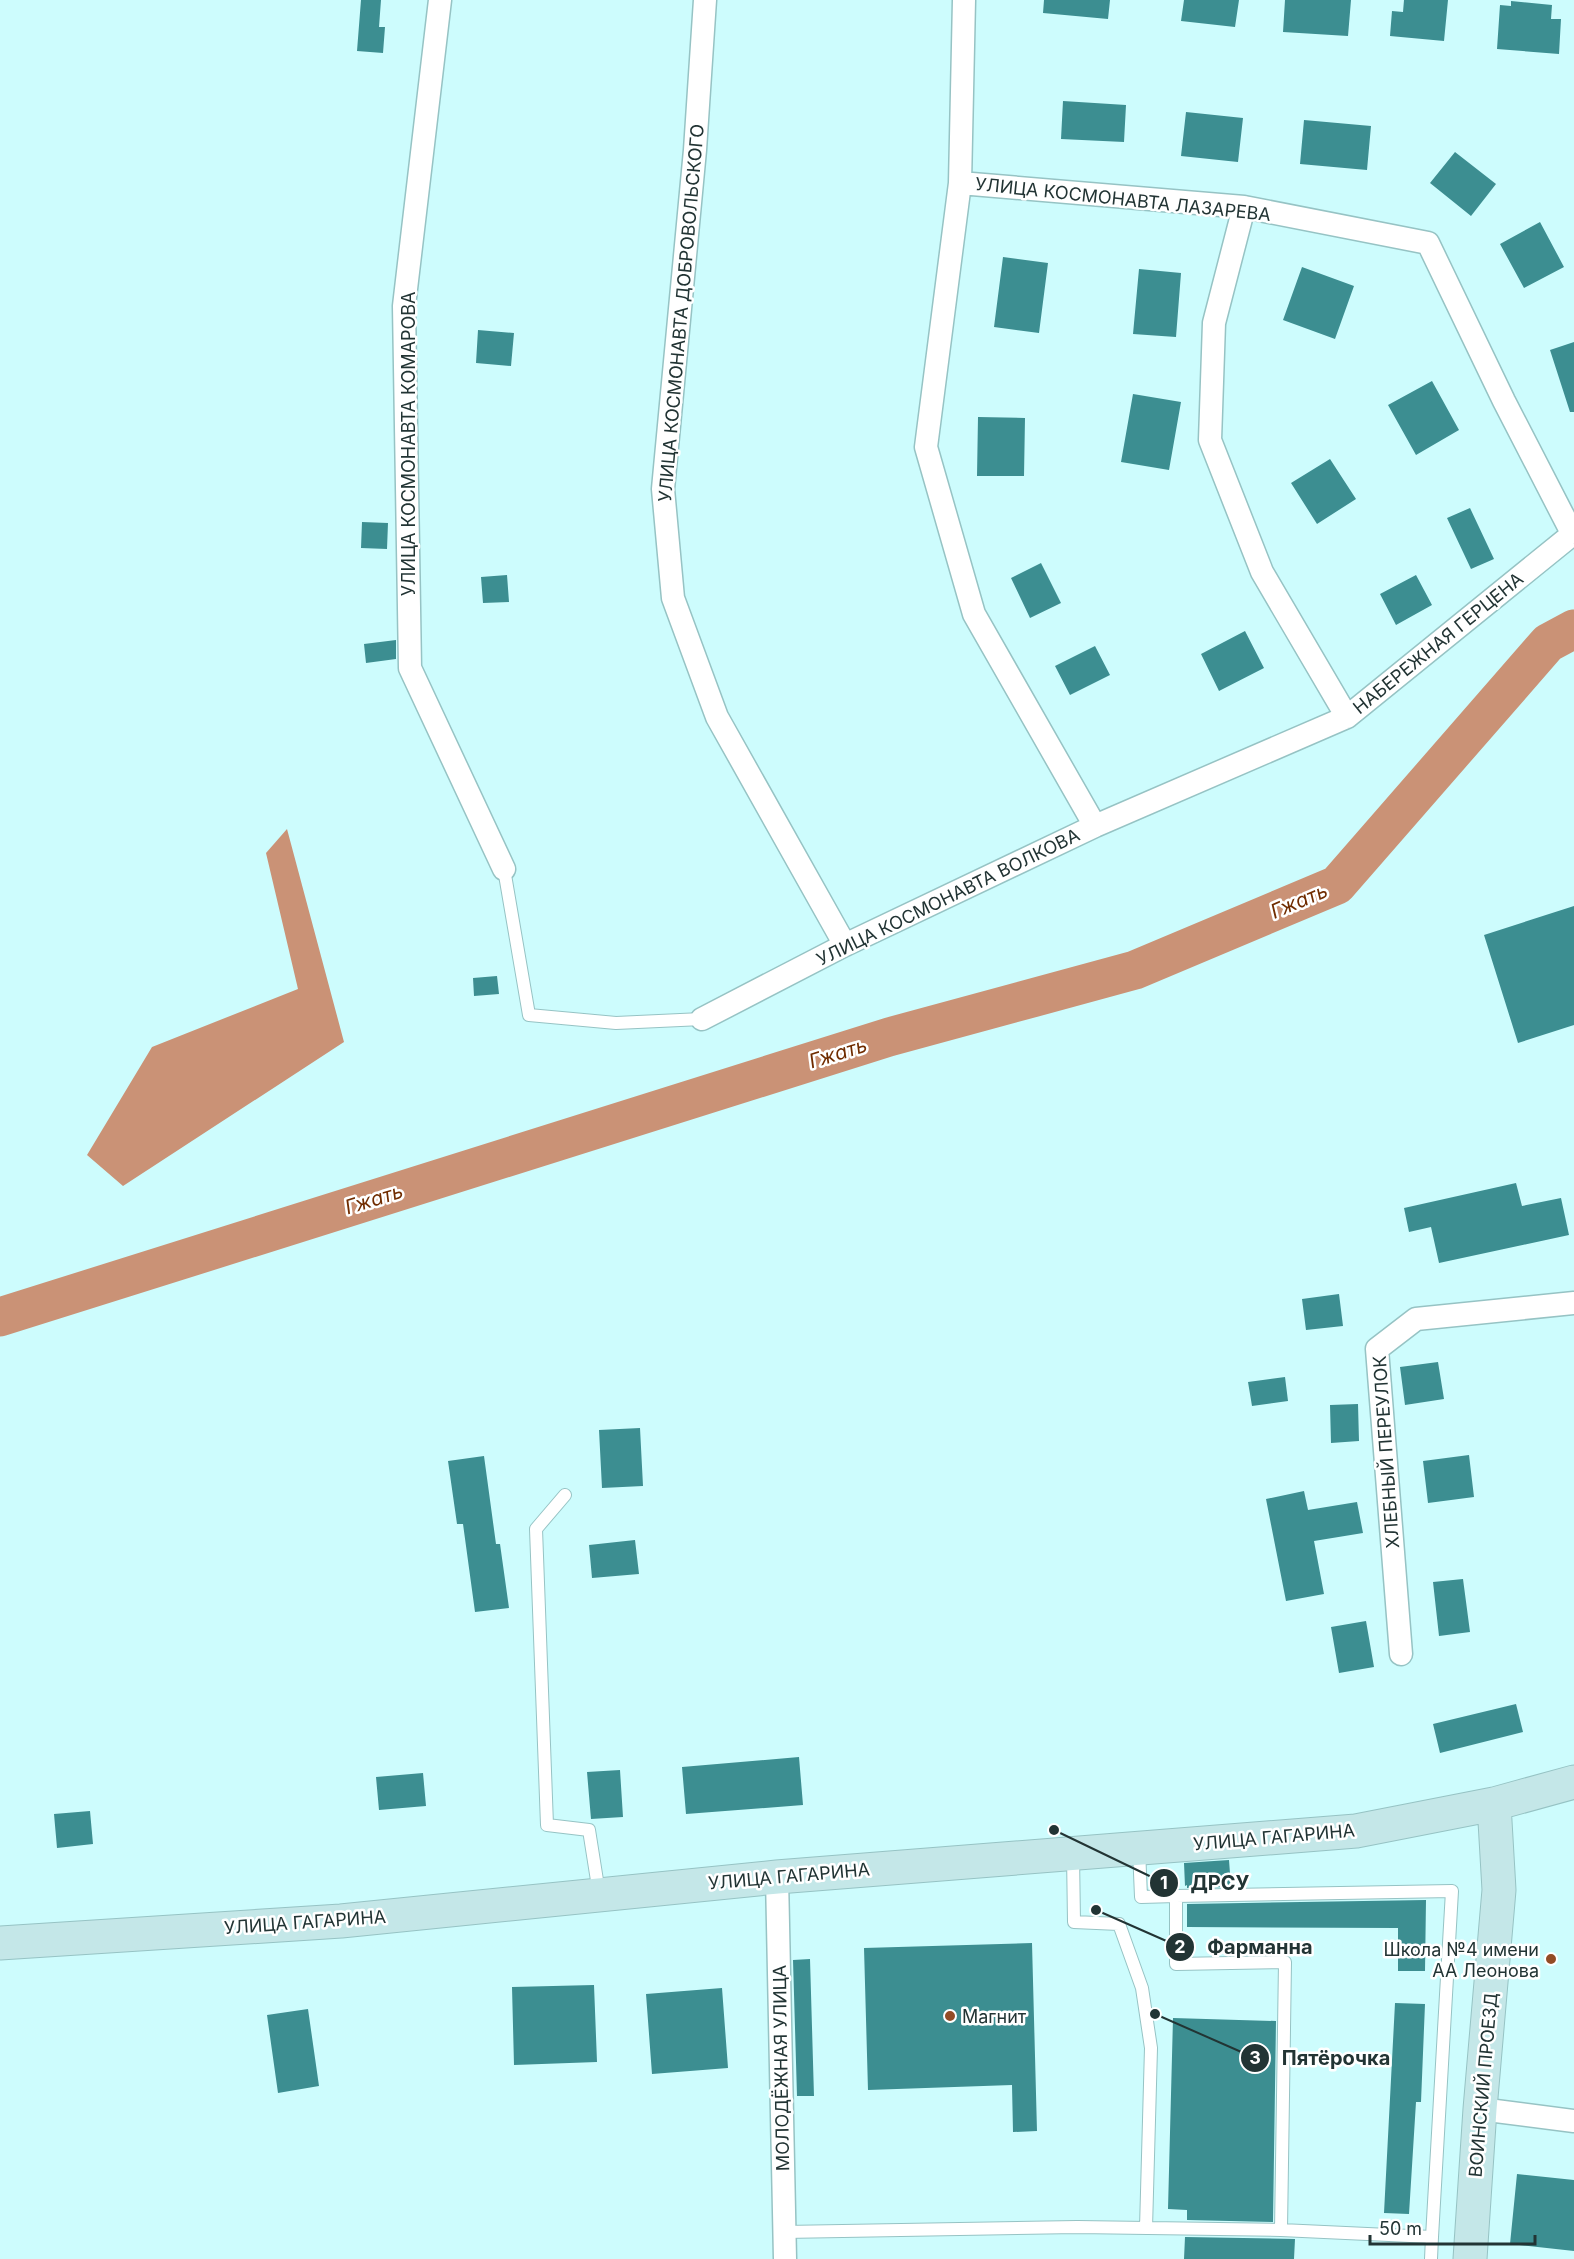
<svg xmlns="http://www.w3.org/2000/svg" width="1574" height="2259" font-family="Inter,sans-serif">
<style>
.water{fill:#ca9276}
.lines{fill:none;stroke-linecap:round;stroke-linejoin:round}
.river{stroke:#ca9276;stroke-width:39}
.building{fill:#3c8e91}
.lane-casing{stroke:#96c3c4;stroke-width:14}
.street-casing{stroke:#96c3c4;stroke-width:25}
.secondary-casing{stroke:#96c3c4;stroke-width:35}
.lane{stroke:#fff;stroke-width:12}
.street{stroke:#fff;stroke-width:22}
.secondary{stroke:#c4e7e8;stroke-width:33}
.poi-dot{fill:#934c26;stroke:#fff;stroke-width:2}
.labels{text-anchor:middle;dominant-baseline:central;stroke-width:5;stroke-linejoin:round;paint-order:stroke}
.street-label{font-size:18px;fill:#223434;stroke:#fff}
.poi-label{font-size:18px;fill:#223434;stroke:#fff;text-anchor:end}
.water-label{font-size:20px;font-style:italic;fill:#702c00;stroke:#fff}
.leader{fill:none;stroke:#223434;stroke-width:2}
.callout-dot{fill:#223434;stroke:#fff;stroke-width:2}
.mark-label{font-size:18px;text-anchor:middle;font-weight:bold;fill:#fff}
.callout-label{font-size:20px;text-anchor:middle;font-weight:bold;fill:#223434;stroke:#fff;stroke-width:5;stroke-linejoin:round;paint-order:stroke}
</style>
<rect width="100%" height="100%" fill="#cdfcfd"/>
<path class="water" d="M287 829 344 1042 123 1186 87 1155 152 1047 298 989 266 853Z"/>
<g class="lines">
<path class="river" d="M0 1317 889 1037 1135 970 1337 885 1548 643 1574 629"/>
</g>
<path class="building" d="M361 0H381L379 27H385L383 53 357 51Z
M1044 0H1110L1108 19 1043 13Z
M1184 0H1239L1235 27 1181 21Z
M1285 0H1351L1348 36 1283 32Z
M1404 0H1448L1444 41 1390 36 1392 11 1403 12Z
M1511 1 1552 5 1551 19H1561L1559 54 1497 49 1500 5 1511 6Z
M1063 101 1126 105 1124 142 1061 139Z
M1186 112 1243 118 1238 162 1181 156Z
M1304 120 1371 126 1367 170 1300 164Z
M1455 152 1496 184 1471 216 1430 183Z
M1540 222 1564 267 1524 288 1500 244Z
M1003 257 1048 263 1039 333 994 327Z
M1302 267 1354 286 1335 339 1283 320Z
M1139 269 1181 273 1176 337 1133 334Z
M478 330 514 333 511 366 476 363Z
M1574 342V412H1570L1550 350Z
M1432 381 1459 430 1416 455 1388 405Z
M1133 394 1181 402 1169 470 1121 462Z
M978 417 1025 418 1024 476H977Z
M1330 459 1356 499 1317 524 1291 483Z
M1470 508 1494 559 1471 569 1447 518Z
M362 522 388 523 387 549 361 548Z
M1041 563 1061 603 1030 618 1011 578Z
M507 575 509 602 483 603 481 577Z
M1416 575 1432 605 1396 625 1380 594Z
M1245 631 1264 668 1219 691 1201 654Z
M396 640V659L366 663 364 644Z
M1095 646 1110 675 1070 695 1055 666Z
M1574 906V1025L1518 1043 1484 935Z
M497 976 499 994 474 996 473 978Z
M1516 1183 1522 1206 1561 1198 1569 1235 1439 1263 1431 1227 1409 1232 1404 1208Z
M1339 1294 1343 1326 1306 1330 1302 1299Z
M1438 1362 1444 1399 1405 1405 1400 1367Z
M1285 1377 1288 1401 1252 1406 1248 1382Z
M1358 1404 1359 1441 1331 1443 1330 1405Z
M640 1428 643 1486 602 1488 599 1430Z
M1469 1455 1474 1497 1428 1503 1423 1461Z
M484 1456 496 1544H500L509 1608 475 1612 463 1524H457L448 1461Z
M1304 1491 1308 1510 1357 1502 1363 1533 1314 1541 1324 1594 1286 1601 1266 1499Z
M635 1540 639 1574 592 1578 589 1545Z
M1463 1579 1470 1632 1439 1636 1433 1582Z
M1366 1621 1374 1667 1339 1673 1331 1627Z
M1516 1704 1523 1732 1440 1753 1433 1724Z
M799 1757 803 1805 686 1814 682 1767Z
M620 1770 623 1817 591 1819 587 1772Z
M423 1773 426 1806 379 1810 376 1777Z
M90 1811 93 1844 57 1848 54 1814Z
M1229 1860 1231 1887 1187 1888V1885L1185 1886 1184 1863Z
M1426 1900 1425 1971H1398V1928L1187 1927V1904Z
M1032 1943 1037 2131 1013 2132 1012 2085 868 2090 864 1948Z
M810 1959 814 2096H797L793 1960Z
M594 1985 597 2062 514 2065 512 1987Z
M722 1988 728 2068 652 2074 646 1994Z
M1395 2003 1425 2004 1421 2102H1416L1409 2214 1384 2213Z
M308 2009 319 2086 278 2093 267 2015Z
M1173 2018 1276 2021 1273 2222 1187 2220V2210L1168 2209Z
M1517 2174 1574 2180V2251L1510 2244Z
M1185 2237 1295 2239 1294 2259H1184Z"/>
<g class="lines">
<g class="lane-casing">
<path id="lane" d="M504 869 529 1015 616 1023 702 1019
M565 1495 536 1529 547 1825 589 1830 599 1893
M1139 1849 1141 1897 1176 1896V1964L1285 1962 1281 2230
M1073 1855 1074 1922 1119 1924 1142 1988 1151 2048 1146 2228
M784 2232 1077 2227 1281 2230 1432 2237 1452 1891 1176 1896
M1431 2259 1432 2237"/>
</g>
<g class="street-casing">
<path id="street" d="M440 0 404 306 410 668 504 869
M705 0 695 150 663 489 673 598 717 717 845 945
M960 183 1244 207 1428 243 1504 401 1572 533
M1244 207 1214 323 1210 440 1262 572 1347 717
M1095 826 1347 717 1574 533
M702 1019 845 945 1095 826 974 614 926 447 960 183 964 0
M1401 1654 1377 1349 1416 1319 1574 1303
M777 1877 785 2259
M1480 2109 1574 2121"/>
</g>
<g class="secondary-casing">
<path id="secondary" d="M0 1943 341 1921 777 1877 1356 1831 1494 1804 1574 1782
M1470 2259 1480 2109 1499 1890 1494 1804"/>
</g>
<use href="#lane" class="lane"/>
<use href="#street" class="street"/>
<use href="#secondary" class="secondary"/>
</g>
<g class="poi-dot">
<circle cx="1551" cy="1959" r="6"/>
<circle cx="950" cy="2016" r="6"/>
</g>
<g class="labels">
<g class="street-label">
<text transform="translate(1123 199) rotate(6)">УЛИЦА КОСМОНАВТА ЛАЗАРЕВА</text>
<text transform="translate(681 313) rotate(-85)">УЛИЦА КОСМОНАВТА ДОБРОВОЛЬСКОГО</text>
<text transform="translate(408 444) rotate(-90)">УЛИЦА КОСМОНАВТА КОМАРОВА</text>
<text transform="translate(1438 643) rotate(-39)">НАБЕРЕЖНАЯ ГЕРЦЕНА</text>
<text transform="translate(948 897) rotate(-26)">УЛИЦА КОСМОНАВТА ВОЛКОВА</text>
<text transform="translate(1386 1452) rotate(-94)">ХЛЕБНЫЙ ПЕРЕУЛОК</text>
<text transform="translate(1274 1837) rotate(-5)">УЛИЦА ГАГАРИНА</text>
<text transform="translate(789 1876) rotate(-5)">УЛИЦА ГАГАРИНА</text>
<text transform="translate(305 1922) rotate(-4)">УЛИЦА ГАГАРИНА</text>
<text transform="translate(781 2068) rotate(-91)">МОЛОДЁЖНАЯ УЛИЦА</text>
<text transform="translate(1483 2085) rotate(-85)">ВОИНСКИЙ ПРОЕЗД</text>
</g>
<g class="poi-label">
<text x="1539" y="1949">Школа №4 имени<tspan x="1539" dy="21">АА Леонова</tspan></text>
<text x="962" y="2016" text-anchor="start">Магнит</text>
</g>
<g class="water-label">
<text transform="translate(1299 901) rotate(-23)">Гжать</text>
<text transform="translate(838 1053) rotate(-17)">Гжать</text>
<text transform="translate(374 1199) rotate(-17)">Гжать</text>
</g>
</g>
<path class="leader" d="M1054 1830L1164 1883M1096 1910L1180 1947M1155 2014L1255 2058"/>
<g class="callout-dot">
<circle cx="1054" cy="1830" r="6"/>
<circle cx="1096" cy="1910" r="6"/>
<circle cx="1155" cy="2014" r="6"/>
<circle cx="1164" cy="1883" r="15"/>
<circle cx="1180" cy="1947" r="15"/>
<circle cx="1255" cy="2058" r="15"/>
</g>
<g class="mark-label">
<text x="1164" y="1889">1</text>
<text x="1180" y="1953">2</text>
<text x="1255" y="2064">3</text>
</g>
<g class="callout-label">
<text x="1220" y="1890">ДРСУ</text>
<text x="1260" y="1954">Фарманна</text>
<text x="1336" y="2065">Пятёрочка</text>
</g>
<path d="M1370 2235v9h165v-9" fill="none" stroke="#223434" stroke-width="3"/>
<text x="1379" y="2235" font-size="18" fill="#223434" stroke="#ffffff" stroke-width="4.5" paint-order="stroke">50 m</text>
</svg>
